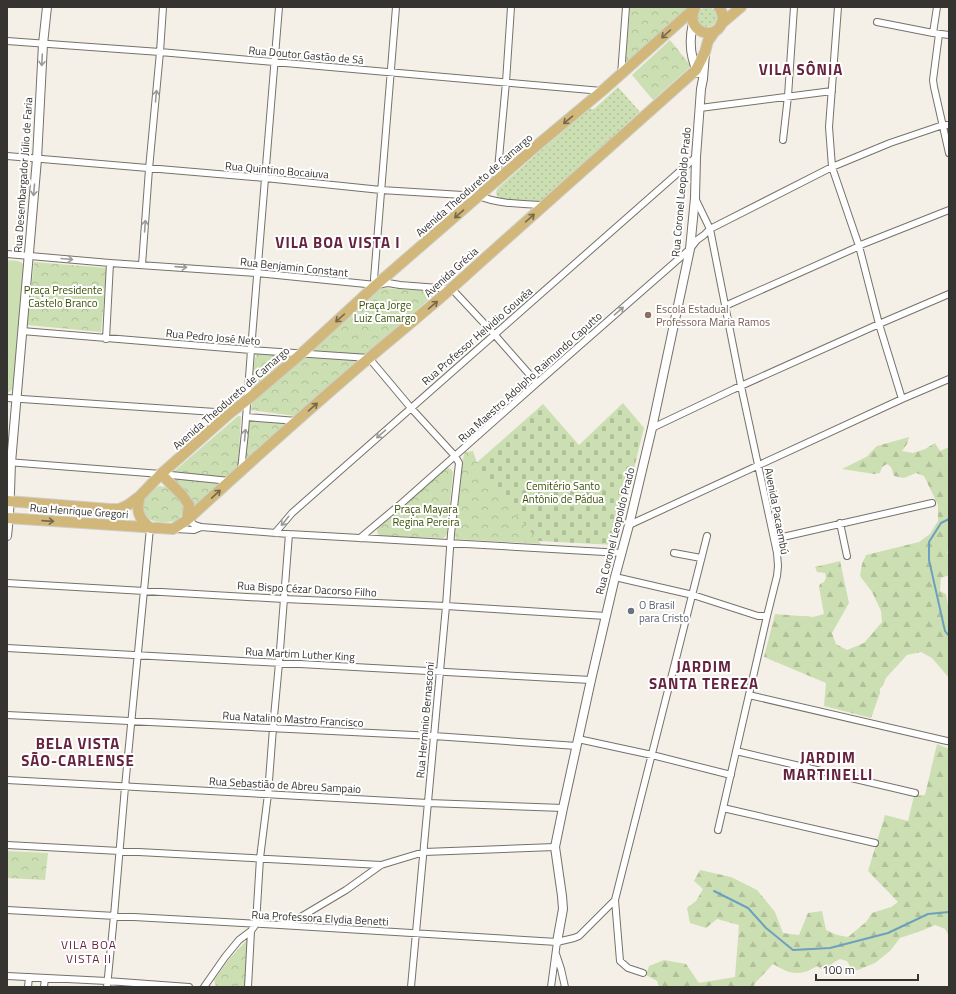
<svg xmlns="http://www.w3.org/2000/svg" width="956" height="994" font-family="'Titillium Web',sans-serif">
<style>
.grass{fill:url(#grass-dots)}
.forest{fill:url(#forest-firs)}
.cemetery{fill:url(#cemetery-stones)}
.park{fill:url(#park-crowns)}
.garden{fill:#ccdfb2}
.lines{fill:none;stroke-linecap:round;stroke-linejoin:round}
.stream{stroke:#6da0bd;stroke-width:2}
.minor-casing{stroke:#76726a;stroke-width:8}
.tertiary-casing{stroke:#76726a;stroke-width:10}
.primary-casing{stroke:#cfcecd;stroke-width:12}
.minor{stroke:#fff;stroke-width:6}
.tertiary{stroke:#fff;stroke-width:8}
.primary{stroke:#d1b779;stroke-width:10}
.oneway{stroke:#74684d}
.oneway2{stroke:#9a9a98}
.education-dot{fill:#8d6e63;stroke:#fff;stroke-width:1.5}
.worship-dot{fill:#6b7280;stroke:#fff;stroke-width:1.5}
.labels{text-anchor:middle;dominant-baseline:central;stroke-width:4;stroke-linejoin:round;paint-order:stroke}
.street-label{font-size:11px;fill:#363430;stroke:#fff}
.park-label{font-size:11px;fill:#374e00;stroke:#fff}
.education-label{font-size:11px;fill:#785e54;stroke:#fff;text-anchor:start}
.worship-label{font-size:11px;fill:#5b616d;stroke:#fff;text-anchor:start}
.neighbourhood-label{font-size:12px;letter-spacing:1px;fill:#66233e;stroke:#fff}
.district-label{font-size:15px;font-weight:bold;letter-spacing:1px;fill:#66233e;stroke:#fff}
</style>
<defs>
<pattern id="grass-dots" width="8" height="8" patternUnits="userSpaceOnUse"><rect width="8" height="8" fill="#ccdfb2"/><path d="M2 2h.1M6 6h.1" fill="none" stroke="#b0c099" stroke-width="1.8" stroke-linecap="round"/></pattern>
<pattern id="forest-firs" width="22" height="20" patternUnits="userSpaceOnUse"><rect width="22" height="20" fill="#ccdfb2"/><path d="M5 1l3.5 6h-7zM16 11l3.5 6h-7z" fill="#b0c099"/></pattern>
<pattern id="cemetery-stones" width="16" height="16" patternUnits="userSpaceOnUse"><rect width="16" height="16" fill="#ccdfb2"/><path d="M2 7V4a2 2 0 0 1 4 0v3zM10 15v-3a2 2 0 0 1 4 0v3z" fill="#b0c099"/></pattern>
<pattern id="park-crowns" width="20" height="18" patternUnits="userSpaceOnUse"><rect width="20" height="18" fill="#ccdfb2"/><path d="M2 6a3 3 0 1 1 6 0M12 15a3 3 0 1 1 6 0" fill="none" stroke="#b0c099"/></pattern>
</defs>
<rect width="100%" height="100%" fill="#f4f0e7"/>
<path class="grass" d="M697 17a10 10 0 1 1 20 0a10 10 0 1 1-20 0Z
M618 87 640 112 624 126 622 131 542 203 500 200C496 196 495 192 498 188L588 109H594Z"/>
<path class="forest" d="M909 437 907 444 902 451 913 453 925 449 935 443 940 451 949 447V548L947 553 949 554V575L941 578 940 591 946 594 949 610V678L932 658 921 652 907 655 886 678 883 685 880 689V693L871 718 824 706 826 683 764 657 775 614 813 617 824 614 819 587 820 584 824 582 826 578 825 573 817 572 815 567 840 561 849 603 832 633 836 644 847 650 864 643 882 622 881 611 872 592 860 576 862 564 866 555 919 542 930 534 938 521V505L924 476 916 473 904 478 894 476 891 467 887 464 882 467 880 473 874 474 842 469 868 456 869 454 877 446Z
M937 744 949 749V936L945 929 935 925 921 931 900 938 890 951 875 963 858 970H852L847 961 840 959 833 963 828 969H821L817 966C812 969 805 973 798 973 790 974 780 968 773 964L756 982 753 987H659L657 981 646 975 649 966 664 960 686 964 699 983 735 977 739 925 717 919 706 928 690 923 687 908 696 901 703 889 694 881 700 870 731 877 757 890 775 912 783 933 799 935 808 913 822 911 826 930 837 935 848 937 866 922 872 913 891 907 898 902 868 871 885 815 908 821 914 796 925 795Z"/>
<path class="cemetery" d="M623 403 644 428 615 545 538 541 474 465 543 404 579 445Z"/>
<path class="park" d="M630 7H692L629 64 626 62V59Z
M670 40 691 66 653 100 632 75Z
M34 262 107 268 101 332 27 325Z
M381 288 433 291 435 294 366 355 318 352 315 350 316 346Z
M262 353 286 357 287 358V360L249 394 255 358 257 354Z
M304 357 357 360 358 361 295 416 251 410 252 402Z
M238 416H240L241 417 238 467 228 478 172 473Z
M249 420 288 423 245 464 249 421Z
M473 451 477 463 475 465 541 544 456 539 455 536 463 458 465 452Z
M446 467 451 469 453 472 447 533 446 536 443 538 381 536C377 534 376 531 378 527L444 468Z
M170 476 224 482 194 511 189 496 186 492 181 488Z
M159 486C170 487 175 491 180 500 186 509 184 513 177 521 170 522 161 523 154 521 144 519 139 506 144 498 148 492 154 489 159 486Z
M7 851 48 853 45 880 7 878Z
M247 940 249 943 246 987H216L214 980 230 958 246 941Z"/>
<path class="garden" d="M7 260C13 261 21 259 24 266L13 389 9 392 7 393Z"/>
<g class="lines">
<path class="stream" d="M949 519 941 523 929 542V560L945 631 949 636
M714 891 748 908 766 928 793 950 830 948 888 933 928 914 949 912"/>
<g class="minor-casing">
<path id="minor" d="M838 7 829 127 832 167 859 246 879 324 902 399
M877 22 933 33 949 35
M933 33 937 7
M939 34 933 80 934 87 949 153
M7 41 160 52 602 91
M621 75 626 7
M700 108 832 91
M783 140 788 96 794 7
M7 156 265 178 381 190 479 196C498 204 523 204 544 205
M497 180 506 82 511 7
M695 198 710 229 741 386 774 539 777 553 778 566 777 576 767 616 718 830
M7 254 110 263 257 273 376 285 388 283 400 285 452 289 494 334 537 383
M142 265 149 169 160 52 163 7
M376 285 374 279 396 7
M725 306 853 249 863 244 949 210
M22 331 251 350 369 358 411 408 455 456 459 463 451 534 446 606 411 987
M106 339 110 263
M7 398 230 413
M246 417 297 421
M652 428 734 389 879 324 949 294
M7 462 161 474 230 481
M241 470 245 432 251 350 279 7
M187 520 195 525 201 527 289 534 622 553
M840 523 847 556
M629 525 902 399 949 379
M175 529 194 530 201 527
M275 533 292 513 696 157
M360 538 403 502 537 383 690 249 697 240 704 235 710 229 832 167 890 143 943 125H949
M774 539 932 503
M674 553 701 558
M615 577 693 595 758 616H767
M7 583 284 599 446 606 606 616
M7 648 591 680
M749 695 947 741
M7 715 434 736 577 746
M578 739 652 755 731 775
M736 751 915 793
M7 780 428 803 563 808
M723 808 875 843
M7 845 381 865
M7 910 280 925 557 942 574 938 579 936 615 900
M282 924 299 918 346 890 381 865 424 852 555 847
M556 954 561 969 565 987
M643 973 628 968 620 961 615 900 707 536
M7 976 107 981 189 987
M28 987 29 977
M44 987 45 978
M107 987 114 916 125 787 150 528
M204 987 225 957 239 940 251 931
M248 987 251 931 256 924 260 858 268 794 273 728 279 663 289 534
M551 987 557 942"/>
</g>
<g class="tertiary-casing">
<path id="tertiary" d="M693 23C689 40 690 57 698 73
M7 536C10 512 10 487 11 463L37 159 43 44 47 7
M557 942 563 909 562 896 555 847 563 808 591 680 615 577 629 525 652 428 690 249 695 198 696 157 701 89 703 79 705 53"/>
</g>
<g class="primary-casing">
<path id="primary" d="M695 8C683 31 716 43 722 22 724 16 722 12 719 7
M721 24 741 7
M161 474 182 495 189 505 187 520
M140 496C136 510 138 518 150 528
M7 501 110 509H119L128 505 140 496 161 474 230 413 247 400 301 354 376 285 541 142 602 91 695 8
M7 518 173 529 187 520C247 465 307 411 369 358 404 328 441 299 475 267L696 70 705 52 708 41 715 31"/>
</g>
<use href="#minor" class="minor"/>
<use href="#tertiary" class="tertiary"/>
<use href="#primary" class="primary"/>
</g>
<defs><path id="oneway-shaft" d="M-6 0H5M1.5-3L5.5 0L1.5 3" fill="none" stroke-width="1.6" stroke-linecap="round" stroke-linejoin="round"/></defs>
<g class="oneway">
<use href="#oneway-shaft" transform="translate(666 34) rotate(138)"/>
<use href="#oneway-shaft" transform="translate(568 120) rotate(140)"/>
<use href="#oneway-shaft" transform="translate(459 214) rotate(139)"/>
<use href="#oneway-shaft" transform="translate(530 218) rotate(-42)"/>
<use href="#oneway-shaft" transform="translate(433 305) rotate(-40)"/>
<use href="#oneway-shaft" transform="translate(340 318) rotate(138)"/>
<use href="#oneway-shaft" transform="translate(313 407) rotate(-41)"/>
<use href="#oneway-shaft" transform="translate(216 494) rotate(-43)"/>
<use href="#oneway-shaft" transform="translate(48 521) rotate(4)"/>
</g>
<g class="oneway2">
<use href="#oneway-shaft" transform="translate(42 60) rotate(93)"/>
<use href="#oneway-shaft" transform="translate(156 96) rotate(-85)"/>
<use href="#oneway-shaft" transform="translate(34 190) rotate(95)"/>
<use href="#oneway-shaft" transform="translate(145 226) rotate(-86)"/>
<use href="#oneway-shaft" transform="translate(67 259) rotate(5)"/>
<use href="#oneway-shaft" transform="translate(181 267) rotate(4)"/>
<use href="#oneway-shaft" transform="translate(619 311) rotate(-41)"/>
<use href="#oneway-shaft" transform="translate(381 434) rotate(139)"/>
<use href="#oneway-shaft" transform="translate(245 435) rotate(-85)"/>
<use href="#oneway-shaft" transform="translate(285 521) rotate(129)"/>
</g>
<circle class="education-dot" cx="648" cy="315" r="4"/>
<circle class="worship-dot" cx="631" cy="611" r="4"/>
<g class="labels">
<g class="street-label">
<text transform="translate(306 55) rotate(5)">Rua Doutor Gastão de Sá</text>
<text transform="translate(277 170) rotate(5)">Rua Quintino Bocaiuva</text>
<text transform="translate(23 175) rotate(-86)">Rua Desembargador Júlio de Faria</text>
<text transform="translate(474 185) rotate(-41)">Avenida Theodureto de Camargo</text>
<text transform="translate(681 192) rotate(-85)">Rua Coronel Leopoldo Prado</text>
<text transform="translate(294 267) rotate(6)">Rua Benjamin Constant</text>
<text transform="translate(451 272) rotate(-42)">Avenida Grécia</text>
<text transform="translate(477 336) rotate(-41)">Rua Professor Helvidio Gouvêa</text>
<text transform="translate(213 337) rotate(5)">Rua Pedro José Neto</text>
<text transform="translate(530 377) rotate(-42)">Rua Maestro Adolpho Raimundo Caputto</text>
<text transform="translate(231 398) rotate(-41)">Avenida Theodureto de Camargo</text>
<text transform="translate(79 511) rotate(4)">Rua Henrique Gregori</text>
<text transform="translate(777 511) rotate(79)">Avenida Pacaembú</text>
<text transform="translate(615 531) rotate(-76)">Rua Coronel Leopoldo Prado</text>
<text transform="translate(307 589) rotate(3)">Rua Bispo Cézar Dacorso Filho</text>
<text transform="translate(300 654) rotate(3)">Rua Martim Luther King</text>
<text transform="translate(293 719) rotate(3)">Rua Natalino Mastro Francisco</text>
<text transform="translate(425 720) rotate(-85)">Rua Herminio Bernasconi</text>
<text transform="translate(285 785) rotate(3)">Rua Sebastião de Abreu Sampaio</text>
<text transform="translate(320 918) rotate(3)">Rua Professora Elydia Benetti</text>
</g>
<g class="park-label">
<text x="63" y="290">Praça Presidente<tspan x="63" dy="13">Castelo Branco</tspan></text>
<text x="385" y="305">Praça Jorge<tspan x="385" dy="13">Luiz Camargo</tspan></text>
<text x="563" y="486">Cemitério Santo<tspan x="563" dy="13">Antônio de Pádua</tspan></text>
<text x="426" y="509">Praça Mayara<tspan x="426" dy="13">Regina Pereira</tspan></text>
</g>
<g class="education-label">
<text x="656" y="309">Escola Estadual<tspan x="656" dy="13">Professora Maria Ramos</tspan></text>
</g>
<g class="worship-label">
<text x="639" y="605">O Brasil<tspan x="639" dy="13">para Cristo</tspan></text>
</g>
<g class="neighbourhood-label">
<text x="89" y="944">VILA BOA<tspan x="89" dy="14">VISTA II</tspan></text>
</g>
<g class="district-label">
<text x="801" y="69">VILA SÔNIA</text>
<text x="338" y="242">VILA BOA VISTA I</text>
<text x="704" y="666">JARDIM<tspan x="704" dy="17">SANTA TEREZA</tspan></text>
<text x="78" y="743">BELA VISTA<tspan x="78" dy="17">SÃO-CARLENSE</tspan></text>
<text x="828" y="757">JARDIM<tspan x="828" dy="17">MARTINELLI</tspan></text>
</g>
</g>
<rect width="956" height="994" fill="none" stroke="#363430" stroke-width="16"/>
<path d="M816 974v6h102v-6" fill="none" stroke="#363430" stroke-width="2"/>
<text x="822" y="974" font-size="12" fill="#363430" stroke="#ffffff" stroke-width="3" paint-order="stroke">100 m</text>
</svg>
